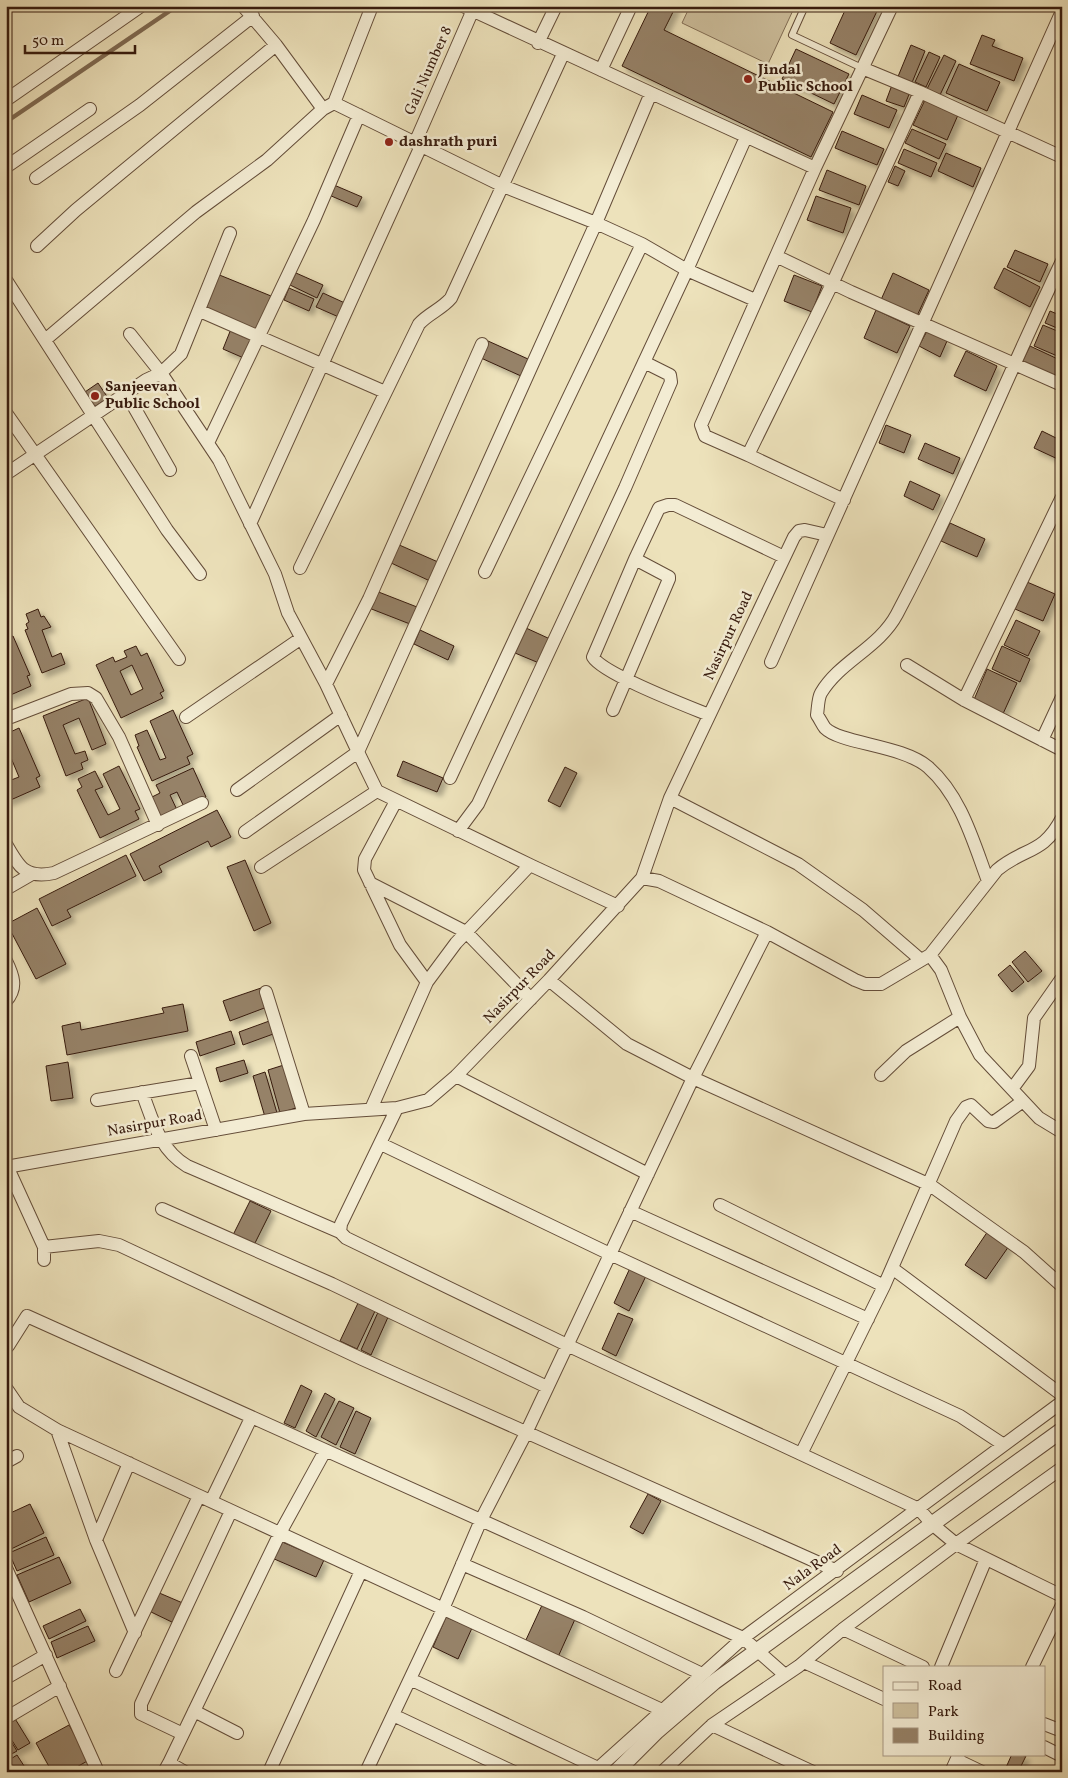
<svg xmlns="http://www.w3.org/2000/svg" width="1068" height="1778" font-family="Vollkorn,serif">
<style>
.green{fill:#cec09e;stroke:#826e56}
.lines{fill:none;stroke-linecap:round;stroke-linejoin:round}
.stream{stroke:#7f6a52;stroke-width:4.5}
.building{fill:#968268;stroke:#371b0e;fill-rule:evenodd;filter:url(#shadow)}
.service-casing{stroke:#644d39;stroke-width:8}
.minor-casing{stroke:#644d39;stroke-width:14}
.tertiary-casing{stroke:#644d39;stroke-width:17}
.service{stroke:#f3ecd3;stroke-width:6}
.minor{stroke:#f3ecd3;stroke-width:12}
.tertiary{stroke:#f3ecd3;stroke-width:15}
.poi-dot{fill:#8f2418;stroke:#f3ecd3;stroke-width:2}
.labels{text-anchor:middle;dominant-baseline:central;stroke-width:5;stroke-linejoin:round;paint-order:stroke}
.poi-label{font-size:15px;font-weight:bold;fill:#371b0e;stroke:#f3ecd3;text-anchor:start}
.street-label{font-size:15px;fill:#371b0e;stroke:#f3ecd3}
</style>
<defs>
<filter id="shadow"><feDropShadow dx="4.5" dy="4.5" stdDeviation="2.5" flood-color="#0004"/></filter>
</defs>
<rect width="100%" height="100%" fill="#ede2bb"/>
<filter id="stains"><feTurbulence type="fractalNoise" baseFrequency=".004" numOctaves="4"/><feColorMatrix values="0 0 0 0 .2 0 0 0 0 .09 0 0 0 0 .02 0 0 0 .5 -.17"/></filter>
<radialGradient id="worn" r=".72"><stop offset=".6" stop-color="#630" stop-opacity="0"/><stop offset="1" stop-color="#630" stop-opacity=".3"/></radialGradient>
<path class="green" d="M690 6H795L768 64 682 23Z"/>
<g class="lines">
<path class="stream" d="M6 122 177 6"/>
</g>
<path class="building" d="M651 6H676L664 30 833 112 811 157 622 66Z
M847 6H872L878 9 856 55 830 43Z
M982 35 995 40 992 46 1023 58 1014 81 970 64Z
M911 45 925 51 911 85 897 79Z
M796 49 849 74 834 104 782 79Z
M929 52 940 57 926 87 915 82Z
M944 55 956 61 940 95 927 89Z
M959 64 1000 82 987 111 946 93Z
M892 85 910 92 904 107 886 101Z
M862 95 897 110 889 128 854 114Z
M925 100 958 115 947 140 913 125Z
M912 129 946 144 939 159 905 143Z
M842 131 884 149 877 165 835 148Z
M904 149 937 163 931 177 898 163Z
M946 153 981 168 973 187 938 171Z
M895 166 905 171 898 186 888 182Z
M827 170 866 186 859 205 819 190Z
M334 185 362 197 357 207 329 195Z
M816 196 851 208 843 233 807 220Z
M1015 250 1048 264 1040 282 1007 267Z
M1004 268 1040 287 1030 307 994 288Z
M296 273 323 285 317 298 290 285Z
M893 273 929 290 916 318 880 302Z
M217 274 271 296 257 332 202 309Z
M794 275 822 286 812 312 784 301Z
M289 288 314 299 309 311 284 300Z
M323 293 347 304 341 318 316 307Z
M876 310 910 326 897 353 864 338Z
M1050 311 1062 316V330L1045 323Z
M1043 325 1062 333V358L1034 346Z
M231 329 254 339 246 359 223 349Z
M927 331 947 341 940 357 919 346Z
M488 341 528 359 521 376 481 358Z
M1030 346 1062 361 1056 378 1022 362Z
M966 351 997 366 986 391 954 376Z
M98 383 108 398 91 409 82 394Z
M886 425 911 435 904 453 879 443Z
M1042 431 1062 441V461L1034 448Z
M925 443 960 458 953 474 918 459Z
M910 481 940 495 933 510 904 496Z
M950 523 985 539 977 557 941 541Z
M397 544 438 562 430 581 389 562Z
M1027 582 1055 594 1043 621 1015 609Z
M376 591 417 607 410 624 369 608Z
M38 609 41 617 44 616 51 627 42 630 52 657 61 653 65 664 42 673 25 630 28 629 26 624 29 622 26 614Z
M1016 620 1040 631 1028 656 1004 645Z
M526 628 550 639 539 663 515 653Z
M420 630 454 646 448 660 414 644Z
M6 631 9 637 13 636 30 675 27 676 31 686 6 697V675L9 674 6 669Z
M136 646 141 656 147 653 164 691 160 693 163 698 121 718 96 665 113 657 115 662 127 657 124 651ZM132 665 143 689 131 695 120 671Z
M1002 646 1030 659 1020 682 992 669Z
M987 669 1017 683 1002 716 973 702Z
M88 698 106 744 92 750 79 718 63 725 75 754 85 751 88 760 81 763 83 769 66 776 43 716Z
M173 710 193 754 187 757 190 764 152 781 137 747 139 746 135 735 147 730 160 760 166 758 150 721Z
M19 728 40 776 36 778 40 787 6 802V782L19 777 9 753 6 755V734Z
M403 761 443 778 437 792 397 776Z
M119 766 140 809 135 811 139 819 100 838 77 790 82 787 78 779 95 771 103 787 95 790 108 815 120 809 103 774Z
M565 767 577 773 560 807 548 801Z
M193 768 206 797 184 807 177 792 170 795 177 810 160 818 152 797 160 793 156 785Z
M217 810 231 837 211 847 208 841 159 866 162 872 144 881 130 854Z
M126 855 136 876 67 910 71 917 52 926 39 899Z
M245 860 271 923 254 931 227 867Z
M37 908 66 964 36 979 7 924Z
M1025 951 1042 971 1028 982 1012 962Z
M1010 965 1024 982 1012 992 998 975Z
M261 988 267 1007 230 1021 223 1001Z
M183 1004 188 1031 67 1055 62 1026 80 1022 81 1030 164 1013 162 1008Z
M272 1020 276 1033 243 1045 239 1032Z
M231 1031 235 1044 200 1056 196 1042Z
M244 1060 248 1073 220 1082 216 1068Z
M68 1062 73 1098 51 1101 46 1066Z
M287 1064 299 1107 280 1113 268 1070Z
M265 1072 277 1113 265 1117 253 1076Z
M250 1201 271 1211 253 1247 232 1237Z
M988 1231 1009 1246 986 1279 965 1265Z
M630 1268 646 1276 629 1311 614 1303Z
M359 1301 376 1309 357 1349 340 1341Z
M379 1310 389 1315 371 1355 361 1350Z
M618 1313 633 1319 616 1356 602 1349Z
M301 1385 312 1391 295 1428 284 1423Z
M325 1393 335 1399 316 1437 306 1431Z
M339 1401 354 1408 336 1445 321 1437Z
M356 1411 371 1418 355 1454 340 1447Z
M648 1494 661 1501 643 1534 630 1527Z
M30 1504 44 1533 7 1551 6 1515Z
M46 1537 54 1555 17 1571 9 1553Z
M280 1541 324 1560 316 1577 272 1558Z
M59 1557 71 1583 29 1602 17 1575Z
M157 1592 185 1604 176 1624 149 1611Z
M543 1603 576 1617 558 1657 525 1642Z
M80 1609 86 1621 49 1639 43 1626Z
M446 1617 472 1628 458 1659 433 1647Z
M88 1626 95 1641 57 1658 51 1642Z
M14 1717 30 1743 18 1750 6 1731V1722Z
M69 1725 89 1760 68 1772H52L36 1743Z
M6 1733 17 1751 6 1757Z
M1012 1754 1026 1756 1018 1772H1004Z
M17 1755 28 1772H7L6 1762Z"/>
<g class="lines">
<g class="service-casing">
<path id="service" d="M805 6 792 35 862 68"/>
</g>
<g class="minor-casing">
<path id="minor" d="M243 6 276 45 323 109
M538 43 556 6
M862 68 920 92 1062 157
M601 70 631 6
M920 92 833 282 748 455 705 436 701 425 776 256 851 292 1062 385
M651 93 815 168
M6 100 141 6
M334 103 372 6
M415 143 472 12
M6 167 90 109
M36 178 140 105 253 16
M37 246 76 210 276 45
M776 256 815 168 892 6
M6 280 167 530 200 574
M200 311 385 392
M130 334 161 373 219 460 275 574 288 613 326 684 358 752 596 223 642 244 687 270 755 300
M45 340 196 212 267 160 323 109 334 103 503 186 596 223 651 93 463 6
M126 393 170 470
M6 413 179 659
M208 443 314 220 359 115
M748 455 844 500
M6 474 146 380 161 373 181 354 230 233
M250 524 421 146
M300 568 419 324C429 313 442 309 451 298L563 54
M485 572 642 244
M771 662 1062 11
M907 665 964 700 1062 750
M326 684 369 599 482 344
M964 700 1062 497
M613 710 669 579V577L635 559
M709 715C687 706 603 674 593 657L635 559 659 508 668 505H675L784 557
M186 717 300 639
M6 719 71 694 88 693 96 698 119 737 158 825
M1042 740 1062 697
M450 778 687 270 746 137
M237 790 341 715
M670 798 798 864 863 910 921 960
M396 801 365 859 364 870 400 945 427 982
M458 831 478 804 625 488 671 382 670 375 644 362
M245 832 358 752 377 791 261 867
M6 844C19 867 25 879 54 873L202 803
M530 865 618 906
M642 878 659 881 767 932 855 980 865 984H881L930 955 997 870C1024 847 1043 855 1062 818
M988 881C973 841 961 796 928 767 902 745 841 744 825 728 822 724 820 719 817 715 818 708 818 698 821 693 840 661 879 648 897 614 958 499 1006 378 1062 261
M370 883 466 932 531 999
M6 889 32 874
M930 955 941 970 960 1017 980 1055 1039 1118 1062 1132
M6 961C13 975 18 988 6 1001
M549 980 627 1044 693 1078 930 1185 1024 1252 1062 1286
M266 992 304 1114
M191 1056 216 1130
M881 1075 906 1051 960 1017
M456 1076 648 1174
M1012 1089 1029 1066 1034 1018 1062 978
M142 1092C153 1121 159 1149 187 1166L340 1232
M97 1100 200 1083
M397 1108 341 1224 340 1232 346 1238 567 1345 919 1509 932 1524 956 1544 1062 1596
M371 1109 427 982 456 943 530 865 377 791
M381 1144 610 1254 960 1416 1004 1445
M7 1166 44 1247V1260
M6 1167 304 1114 397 1108 428 1100 456 1076 549 980 642 878 670 798 794 537 799 531 805 530 827 535
M720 1205 884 1286
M162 1209 332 1284 547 1387
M630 1211 868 1319
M44 1247 99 1241 119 1245 362 1359 837 1571
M892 1268 1062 1395
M8 1346 27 1316 743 1638 785 1675
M6 1388 19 1407 57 1430 662 1710
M57 1430 96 1540 135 1633
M801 1454 884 1286 956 1121 966 1107 971 1105 988 1121 994 1122 1023 1101
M6 1462 17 1456
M211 1501 251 1418
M96 1540 129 1463
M462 1564 583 1617 702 1674
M6 1568 98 1772
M843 1629 923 1667
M804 1662 884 1699
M941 1667 986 1559
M1032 1667 1062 1605
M116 1671 199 1496
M6 1678 46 1655
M410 1679 598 1768
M194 1711 237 1733
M393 1715 514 1772
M6 1718 60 1686
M1044 1724 1062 1731
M712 1725 813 1772
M183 1734 141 1714V1704L231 1511
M1044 1747 1062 1756
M957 1760 982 1772
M169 1763 280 1533 325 1451
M164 1772 169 1763 185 1772
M269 1772 361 1571
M366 1772 443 1609 481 1520 526 1433 693 1078 767 932
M594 1772 743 1638 1062 1402
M662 1772 712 1725 799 1666 843 1629 956 1544 1062 1468
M951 1772 959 1754"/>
</g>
<g class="tertiary-casing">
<path id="tertiary" d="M616 1772 657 1731 714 1682 1062 1430"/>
</g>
<use href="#service" class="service"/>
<use href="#minor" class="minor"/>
<use href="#tertiary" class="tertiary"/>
</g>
<g class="poi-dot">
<circle cx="748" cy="79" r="5"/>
<circle cx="389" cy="142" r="5"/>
<circle cx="95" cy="396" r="5"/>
</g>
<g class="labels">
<g class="poi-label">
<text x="758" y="70">Jindal<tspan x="758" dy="17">Public School</tspan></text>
<text x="399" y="142">dashrath puri</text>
<text x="105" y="387">Sanjeevan<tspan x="105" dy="17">Public School</tspan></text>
</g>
<g class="street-label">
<text transform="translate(429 71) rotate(-66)">Gali Number 8</text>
<text transform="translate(729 636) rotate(-65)">Nasirpur Road</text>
<text transform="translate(520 987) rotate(-46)">Nasirpur Road</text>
<text transform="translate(155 1124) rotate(-10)">Nasirpur Road</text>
<text transform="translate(813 1568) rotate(-36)">Nala Road</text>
</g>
</g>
<rect width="1068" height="1778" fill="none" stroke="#ede2bb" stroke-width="25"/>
<rect x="8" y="8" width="1053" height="1763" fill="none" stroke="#371b0e" stroke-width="2.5"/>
<rect x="12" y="12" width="1043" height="1753" fill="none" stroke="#371b0e"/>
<rect x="883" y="1666" width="162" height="90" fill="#f3ecd3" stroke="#a89884"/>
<rect x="893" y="1682" width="25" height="8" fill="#f3ecd3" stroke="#a89884"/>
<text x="928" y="1690" font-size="15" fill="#371b0e">Road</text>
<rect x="893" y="1703" width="25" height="15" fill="#cec09e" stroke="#a89884"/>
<text x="928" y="1716" font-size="15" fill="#371b0e">Park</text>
<rect x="893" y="1728" width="25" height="15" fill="#968268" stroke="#a89884"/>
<text x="928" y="1740" font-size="15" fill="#371b0e">Building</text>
<path d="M25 45v8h110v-8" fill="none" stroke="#371b0e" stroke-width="2.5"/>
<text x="32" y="45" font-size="15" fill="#371b0e" stroke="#f3ecd3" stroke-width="4" paint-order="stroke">50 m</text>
<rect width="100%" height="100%" filter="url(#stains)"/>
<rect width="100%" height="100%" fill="url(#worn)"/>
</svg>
